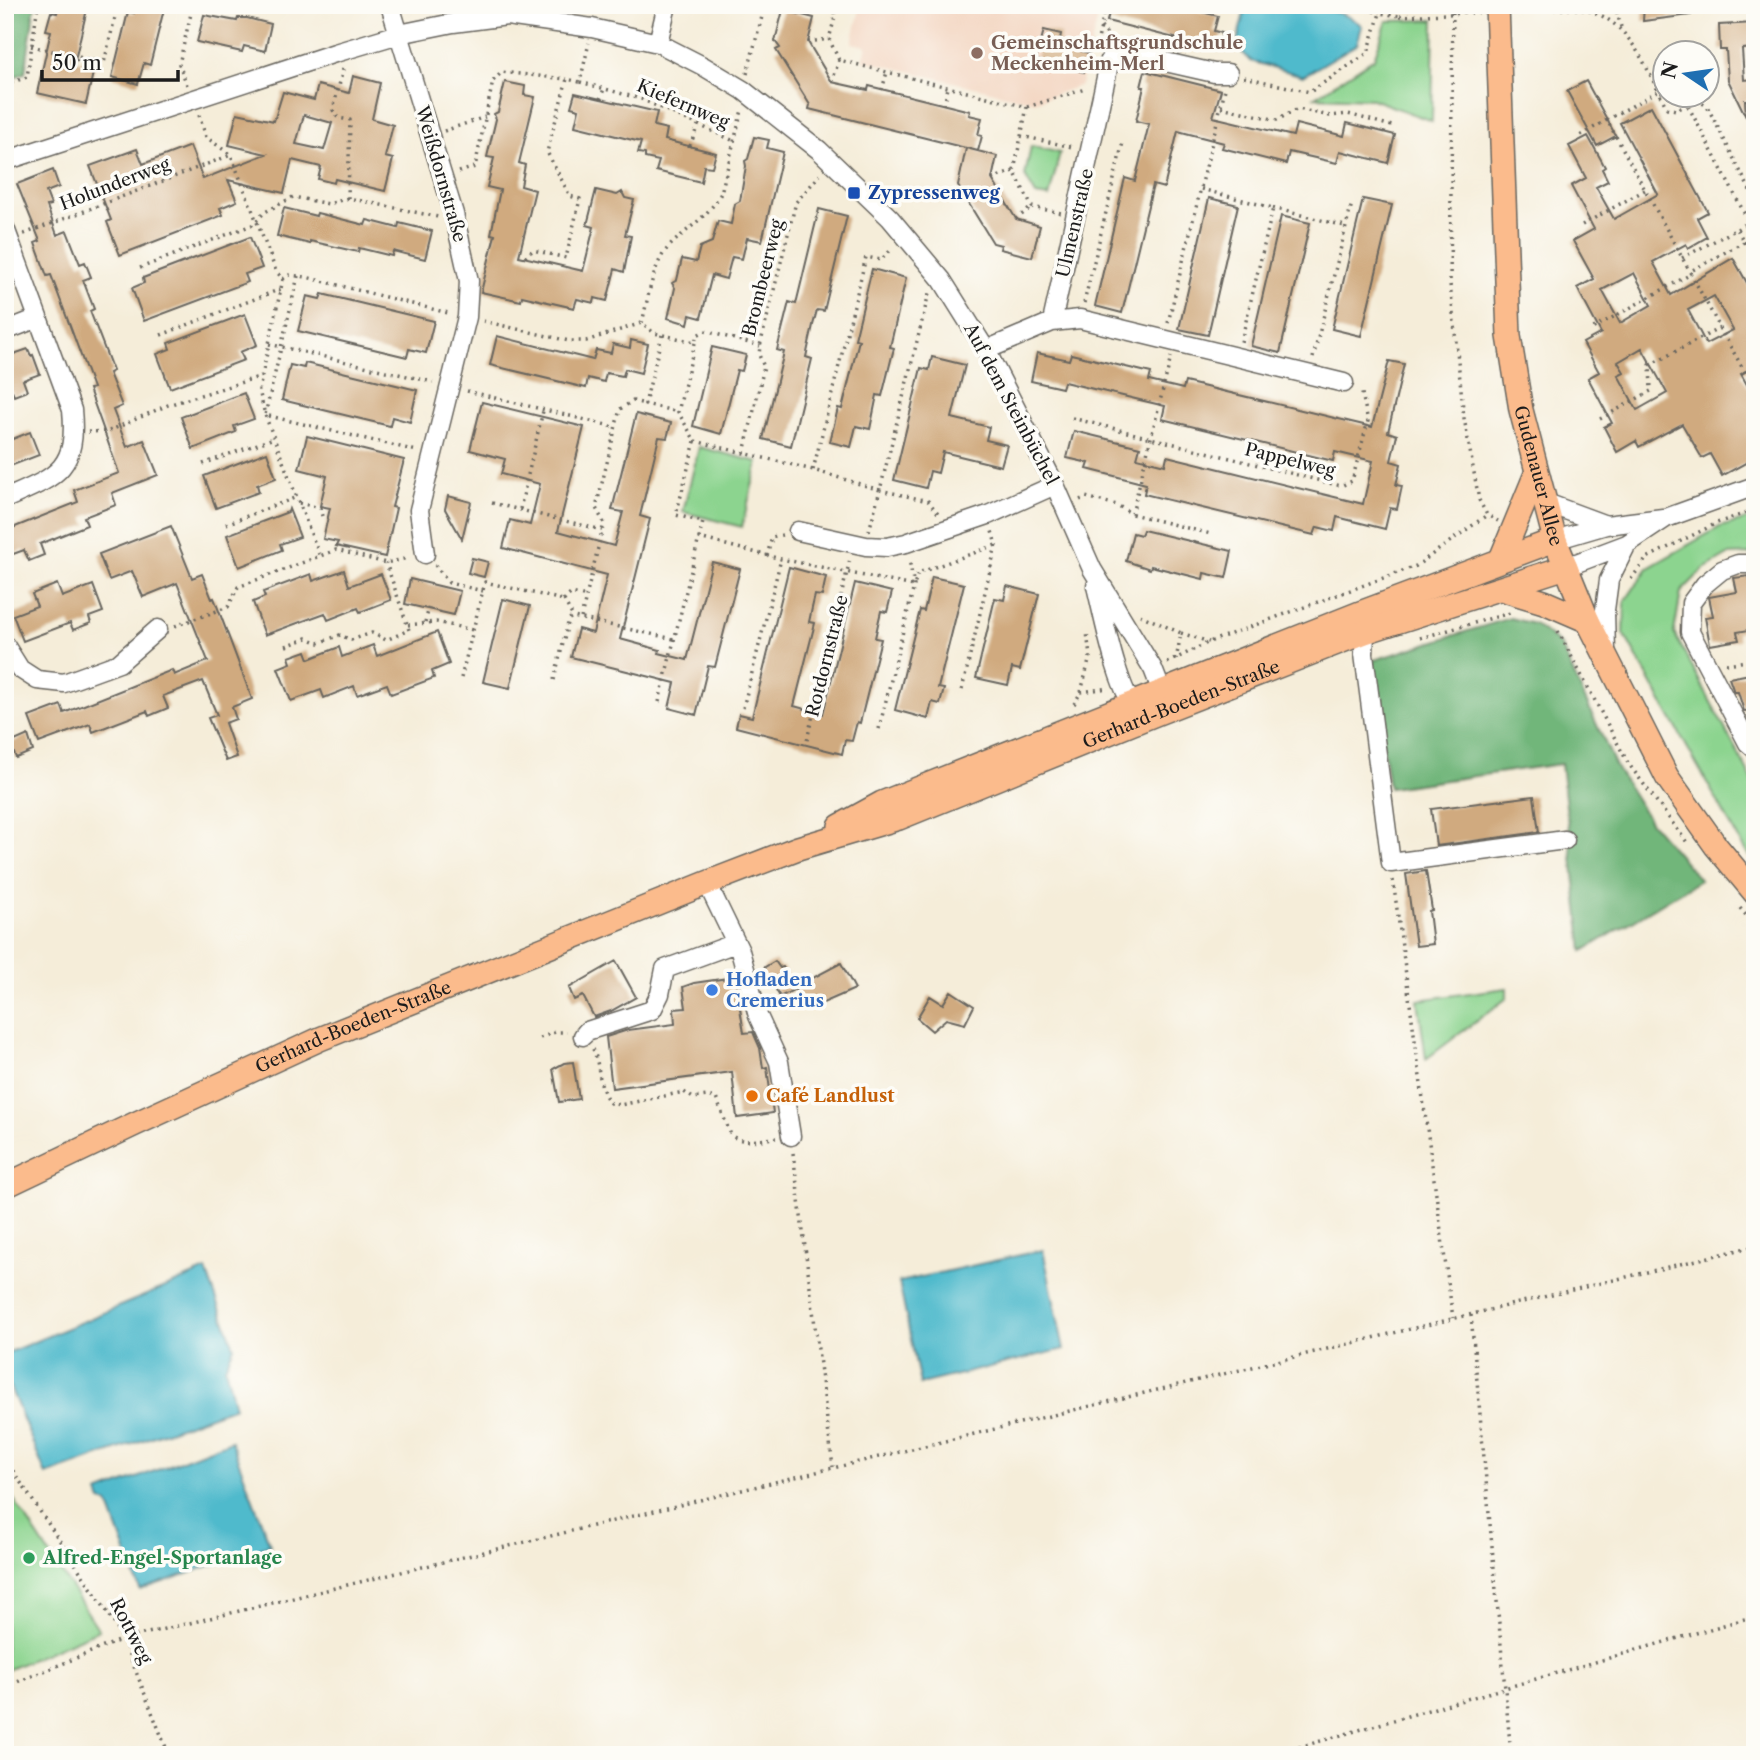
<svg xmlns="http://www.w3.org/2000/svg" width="1760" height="1760" font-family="'Libre Caslon Text',serif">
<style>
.built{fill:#f3d4bf}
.green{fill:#8cd48f;stroke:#547856;stroke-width:2}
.forest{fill:#71b67a;stroke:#46694b;stroke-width:2}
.water{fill:#4fbacc;stroke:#366b74;stroke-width:2}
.building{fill:#d0aa7f;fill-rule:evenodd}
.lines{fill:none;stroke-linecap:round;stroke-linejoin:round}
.minor-casing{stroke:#68655e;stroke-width:21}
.major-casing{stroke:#68655e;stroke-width:26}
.path{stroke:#68655e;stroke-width:3.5;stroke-dasharray:2 5;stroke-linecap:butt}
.minor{stroke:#fff;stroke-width:18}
.major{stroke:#fbbb8c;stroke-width:23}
.path-bridge{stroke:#68655e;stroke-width:3.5;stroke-dasharray:2 5;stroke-linecap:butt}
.education-dot{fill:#8d6e63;stroke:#fdfcf7;stroke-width:2.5}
.transit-dot{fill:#1a4fb4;stroke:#fdfcf7;stroke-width:2.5}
.shop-dot{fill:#3f7fe0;stroke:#fdfcf7;stroke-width:2.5}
.food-dot{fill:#e8710a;stroke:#fdfcf7;stroke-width:2.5}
.leisure-dot{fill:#2e9e5b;stroke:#fdfcf7;stroke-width:2.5}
.labels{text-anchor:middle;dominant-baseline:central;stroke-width:7;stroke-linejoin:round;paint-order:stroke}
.education-label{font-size:18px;font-weight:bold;fill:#785e54;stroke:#fdfcf7;text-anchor:start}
.street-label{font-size:18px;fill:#1c1c1c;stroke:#fdfcf7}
.transit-label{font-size:18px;font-weight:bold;fill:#164399;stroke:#fdfcf7;text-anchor:start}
.shop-label{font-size:18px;font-weight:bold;fill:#366cbe;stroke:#fdfcf7;text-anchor:start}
.food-label{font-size:18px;font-weight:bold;fill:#c56008;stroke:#fdfcf7;text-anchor:start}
.leisure-label{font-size:18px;font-weight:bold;fill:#27864d;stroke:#fdfcf7;text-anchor:start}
</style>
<rect width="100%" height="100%" fill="#fdfcf7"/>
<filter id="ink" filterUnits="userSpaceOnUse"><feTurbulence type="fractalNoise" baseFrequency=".0143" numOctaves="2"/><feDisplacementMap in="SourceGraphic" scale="14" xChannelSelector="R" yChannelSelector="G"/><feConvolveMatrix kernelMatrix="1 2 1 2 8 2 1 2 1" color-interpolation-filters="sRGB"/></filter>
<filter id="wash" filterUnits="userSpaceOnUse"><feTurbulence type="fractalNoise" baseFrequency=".00686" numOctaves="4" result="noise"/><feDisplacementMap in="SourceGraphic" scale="28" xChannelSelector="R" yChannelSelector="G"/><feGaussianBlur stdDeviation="1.57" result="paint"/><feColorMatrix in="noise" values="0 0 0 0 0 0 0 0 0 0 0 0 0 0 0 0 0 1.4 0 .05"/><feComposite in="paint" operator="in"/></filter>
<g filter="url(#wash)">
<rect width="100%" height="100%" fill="#f5edd9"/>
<path class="built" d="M861 5H1101L1081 85 1035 102 863 60 867 46 852 43Z"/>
<path class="green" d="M1434 20 1432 121 1372 99 1315 97 1374 58 1387 21Z
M1031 146 1060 153 1049 197 1036 195 1025 176Z
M699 447 758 462 742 527 683 512Z
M1755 517V554L1728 555 1704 569 1681 592 1674 633 1755 785V862L1744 849 1624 634 1625 601 1648 568 1720 527Z
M1507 988V998L1426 1059 1418 1000Z
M5 1486 99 1630 5 1671Z"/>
<path class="forest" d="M5 5H35L25 73 5 80Z
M1510 618 1534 624 1560 644 1617 769 1651 823 1700 880 1583 951 1561 764 1389 788 1371 661Z"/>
<path class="water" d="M1246 5C1277 5 1339 3 1362 26L1357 44 1303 76 1251 61 1236 46Z
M1043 1250 1064 1349 920 1384 899 1282Z
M206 1270 234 1347 225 1367 235 1407 46 1475 5 1375V1354Z
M231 1441 270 1545 140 1590 108 1503 101 1501 98 1493Z"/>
<g id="blocks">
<path class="building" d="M59 5H88L75 60 95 64 86 104 37 93 51 31 46 30 51 12 57 13Z
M136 5H165L150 65 144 63 138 84 112 77 128 12 134 13Z
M1111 5H1173L1218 16 1214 31 1222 33 1218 49 1107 21Z
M1644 5H1690L1691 15 1643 21Z
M783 10 814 18 808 42 832 82 868 90 869 86 970 111 969 115 982 118 978 135 982 136 978 151 809 109 810 105 776 50 780 48 775 41Z
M204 15 237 21 238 18H247L271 24 265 51 244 46 242 52 197 42Z
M1755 23V48L1742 49 1744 80 1755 79V100H1745L1746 117 1728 80 1726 50H1720L1719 25Z
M1044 30 1061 34 1059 45 1089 53 1084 72 1036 60Z
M1145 71 1221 90 1213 117 1293 136 1296 124 1344 136 1347 123 1395 135 1388 163 1340 151 1337 163 1289 152 1286 164 1222 148 1224 143 1178 131 1164 188 1153 185 1122 313 1095 306 1125 178 1135 181 1149 124 1136 121 1144 87H1141Z
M353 76 380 83 372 119 393 125 385 157 393 159 385 191 335 179 334 183 318 179 321 167 292 160 284 193 228 180 237 201 220 208 223 215 120 255 107 222 111 220 90 166 137 149 143 164 190 146 203 179 266 154 229 145 237 113 274 121 283 92 314 100 318 85 349 93ZM304 115 332 123 324 150 296 144Z
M1586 81 1616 136 1597 146 1567 91Z
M505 82 525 86 524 95 535 97 519 163 525 165 521 186 535 190 519 256 583 271 594 227 587 225 596 190 617 195 622 192 625 198 634 200 625 235 631 236 624 272 615 269 607 301 595 298 594 303 577 299 574 308 522 296 521 301 481 292 495 235 491 234 500 190 487 187 494 158 487 157 496 119 494 114 498 112Z
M575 93 657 112 654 126 667 129 665 140 716 153 712 167 704 166 701 182 656 171 659 161 645 158V154L638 153 641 142 575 126 579 109 571 107Z
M1651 106 1708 212 1697 218 1707 237 1688 248 1686 244 1653 262 1671 295 1733 258 1755 297V367L1741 374 1755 399V458L1722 476 1710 454 1702 458 1682 424 1639 447 1636 441 1617 452 1604 427 1612 423 1588 378 1599 372 1583 343 1601 333 1577 288 1594 279 1573 241 1594 229 1571 186 1586 178 1569 146 1588 136 1605 167 1602 169 1608 181 1596 187 1614 219 1658 194 1620 123ZM1634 273 1651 305 1620 323 1602 290ZM1714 296 1733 330 1706 344 1688 310ZM1642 348 1667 393 1637 410 1618 375 1624 372 1618 362Z
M754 137 769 140 767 148 783 152 762 241 747 238 742 259 732 257 726 279 712 275 701 318 690 315 688 324 668 318 675 288 672 283 677 280 682 259 696 262 700 247 712 242 718 221 731 224 735 204 740 201 746 166 745 161 748 159Z
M966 148 997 156 992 179 1016 219 1040 226 1032 257 1000 249 1001 245 993 243 958 186Z
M53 170 59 187 46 192 51 205 47 206 57 235 67 231 80 264 85 262 91 277 83 280 94 309 90 311 113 371 109 373 122 406 113 410 127 447 144 440 158 475 112 493 116 505 84 517 87 525 40 544 44 555 29 561 24 550 5 557V531L78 502 74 490 119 473 89 389 93 388 51 275 47 276 35 243 40 241 17 184Z
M1209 198 1238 205 1208 335 1179 329Z
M1363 199 1392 205 1361 336 1332 329Z
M284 208 316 216 317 213 365 225 367 220 398 228 399 223 432 231 425 259 393 251 392 256 359 248 358 252 310 241V244L277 236Z
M819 209 847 216 824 311 817 310 813 325 806 357 812 359 791 446 763 439 784 352 777 350 789 302 796 304Z
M1281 216 1310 223 1280 353 1251 346Z
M250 237 262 268 245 274 248 282 144 321 132 288 144 283 143 278Z
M872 269 906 278 890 347 894 348 882 396 877 395 870 429 856 426 851 447 830 442 838 408 842 409 859 340 855 339Z
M322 294 434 321 426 353 409 349 407 357 298 331 307 296 320 299Z
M245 314 257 345 240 352 244 360 170 388 157 354 170 349 168 343Z
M497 336 593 360 596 350 611 353 613 344 630 348 631 340 648 344 641 373 625 369 623 376 606 373 604 382 588 378 586 388 490 365Z
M712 347 746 355 742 371 737 370 721 434 693 426Z
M28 349 31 356 33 355 40 374 23 380 27 391 14 396 12 391 5 394V357Z
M1037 353 1069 360 1071 354 1151 373 1149 381 1183 389 1185 382 1372 427 1389 361 1404 364 1388 432 1397 435 1391 461 1401 464 1396 485 1402 486 1397 509 1390 508 1385 529 1337 517 1334 531 1317 527 1314 535 1144 494 1146 484 1087 469 1089 463 1067 458 1074 431 1140 447 1137 458 1165 465 1167 456 1363 504 1373 461 1335 452 1333 461 1162 419 1165 406 1064 382 1062 388 1031 381Z
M932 357 965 365 952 418 989 427 986 440 1007 445 1001 466 943 452 938 473 930 471 926 488 894 480 921 368 929 370Z
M305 363 417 390 410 422 392 417 390 426 282 400 290 365 304 368Z
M244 393 254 419 234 426 236 432 193 449 181 417Z
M482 402 584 427 558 531 614 546 623 512 612 510 636 414 671 423 667 438 659 437 640 516 650 519 620 639 660 650 659 653 687 660 712 562 740 569 715 667 708 666 696 715 669 708 675 683 571 657 578 629 593 633 607 575 503 548 510 520 530 525 540 484 501 474 505 459 470 450Z
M30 432 39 455 5 468V442Z
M307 436 404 460 392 507 396 508 385 557 336 546 338 542 323 539 330 508 320 506 327 476 299 469Z
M267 452 276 478 257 485 259 492 216 508 204 476Z
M448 496 471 502 462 539 445 509Z
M289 509 300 537 280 544 282 550 239 567 227 535 288 512Z
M171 526 192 578 202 574 212 599 214 598 252 699 232 707 236 719 225 723 237 757 226 761 208 718 217 715 203 681 163 696 168 708 149 716 147 711 93 732 90 724 39 743 29 717 61 705 64 713 172 670 174 675 208 661 177 583 143 597 132 571 109 580 99 554Z
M1143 530 1232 551 1226 578 1204 573 1203 579 1151 566 1150 569 1126 561 1133 533 1141 535Z
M472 558 488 562 484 577 468 573Z
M789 567 826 577 822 596 815 595 812 608 809 622 815 623 794 706 823 714 855 583 892 592 887 612 881 611 878 624 875 638 881 639 860 723 857 722 852 741 845 740 842 754 736 727 739 714 752 717Z
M344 570 349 586 381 574 391 600 360 612 358 608 328 620 325 613 265 635 253 602 265 597 263 592 311 574 313 581Z
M1749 576 1755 601V629L1737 632 1739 640 1710 645 1705 617 1713 616 1709 597 1737 592 1734 578Z
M932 577 964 584 938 688 944 689 940 704 932 702 928 719 895 710 920 610 924 611Z
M410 579 460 591 454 615 405 604Z
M57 584 62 597 93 585 103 612 89 617 91 623 73 630 70 623 23 641 13 615 37 606 32 594Z
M1007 586 1039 594 1020 670 1012 668 1008 685 976 678 995 598 1004 600Z
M503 599 530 606 510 688 483 682Z
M437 632 449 664 432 671 434 678 391 694 387 684 357 695 354 686 324 698 321 690 291 701 278 668 291 663 289 657 306 651 309 659 339 647 342 657 373 645 377 656Z
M1755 673V710L1744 711 1738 692H1734L1729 678Z
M28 735 33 751 16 758 10 743Z
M1534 796 1539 832 1436 846 1431 809Z
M1426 871 1432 910 1429 911 1433 944 1416 946 1406 874Z
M616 961 636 997 611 1011 594 1017 583 996 574 1000 569 988Z
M775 961 780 968 783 967 794 988 841 963 855 989 807 1010 795 989 780 997 771 981 766 982 762 973 765 967Z
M735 977 744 1033 753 1032 760 1048 763 1068 767 1067 773 1113 737 1118 732 1072 612 1088 606 1037 628 1030 675 1024 674 1009 686 1008 683 987 694 983Z
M951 991 974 1006 965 1024 946 1019 932 1031 917 1018 930 996 943 1004Z
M573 1062 579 1099 559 1102 553 1069 564 1063Z"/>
</g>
</g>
<g filter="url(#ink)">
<use href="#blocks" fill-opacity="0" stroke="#68655e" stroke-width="2"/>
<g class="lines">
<g class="minor-casing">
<path id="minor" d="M390 5 454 214 469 281 467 317 419 510 425 554
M658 43 667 5
M5 161 335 53 399 34 453 23 507 16 592 28 658 43 703 66 743 90 819 150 890 218 942 280 986 350 1055 485 1092 569 1153 669 1162 692V703
M5 228 72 410C78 471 55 477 5 499
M1052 322 1111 55 1130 54 1214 73H1228
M5 331 38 318
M986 350 1052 322 1080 319 1344 383
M1544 502 1606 525
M798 531 866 546 887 547 906 543 988 515 1055 485
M1555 540 1606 525 1663 518
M1755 564H1738L1722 570 1705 584 1691 603 1690 632 1748 743 1755 749
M1566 567 1627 544 1666 518 1755 486
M1096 586C1103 614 1118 695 1138 710
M1365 632 1364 654 1391 863 1565 840
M5 645 20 669 37 680 64 683 119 663 158 629
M1606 653 1605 610 1609 580 1627 544
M707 883 740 951 758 1016 779 1062 791 1136
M583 1036 587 1031 652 1010 660 994 665 969 736 943"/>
</g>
<g class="major-casing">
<g id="major">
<path id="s1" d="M1497 5 1509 336 1521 410 1555 540 1588 621 1667 777 1716 846 1755 893"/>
<path d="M1501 559 1536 474"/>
<path d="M1501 589 1544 602 1588 621"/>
<path d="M840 826 882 803 1360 613 1555 540"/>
<path id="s2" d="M5 1186 135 1124 320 1039 707 883 798 848 899 818 1158 713 1365 632 1566 567"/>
</g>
</g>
<path class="path" d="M221 5 240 10
M833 5 835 17 829 39 839 60 1027 107
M1353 5 1380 13
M1453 5 1450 284 1464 418 1479 500 1487 515 1498 521
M1615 5 1621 27
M1540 10C1552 10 1566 8 1578 9 1622 13 1642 57 1658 91L1666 93
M1101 27 1111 39
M808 42 829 39
M1097 44 1106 5
M31 46 104 63 118 5
M343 69 333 110 338 118 350 120 348 198 438 217
M747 74 765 5
M1244 77 1310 92 1368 53 1380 13 1400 16
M580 82 641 99 734 141
M832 82 839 60
M5 85 27 77 38 5
M187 85 179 64 193 5
M882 90 887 72
M1669 94 1699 101 1707 106 1755 200
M600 99 604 89
M1685 100 1749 222
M944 105 948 88
M1027 107 1014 171 1032 207 1061 213
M1027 107 1085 89
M1221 107 1277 120 1298 109 1330 116 1348 114 1392 126
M199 115 206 137 231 155 276 271 283 279 259 390 265 415 320 557
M687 119 691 111
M1607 120 1658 91 1667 108 1676 110 1687 105
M444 131 485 117
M1581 135 1607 120 1691 274 1590 330
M1021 136 1072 147
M690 146 698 125
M459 172 475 167 493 81 502 72 567 79
M992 179 1014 171
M1201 189 1273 208 1241 342
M1273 208 1345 226
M1016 219 1032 207
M1582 225 1645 190
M1737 229 1755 219
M24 234 231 155
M1744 242 1755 245
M525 257 533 250 566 258 580 199 570 196 547 152 567 79 580 82 589 43
M1682 258 1737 229 1744 242 1689 272
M140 268 252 225 265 212 293 197 329 204 348 198
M298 276 265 415 417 451
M283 279 289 275 306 277 452 314
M1084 303 1123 142
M483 321 569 341H586L642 323 654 333 695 342 697 335 705 331 760 346
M642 323C647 303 653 264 667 249 684 230 709 217 721 193L742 110
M1168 323 1225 89
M1720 328 1755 390
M161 335 281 289
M662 335 645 404 678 412
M695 343 678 412 695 441 676 515 703 522 699 538
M269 344 433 382
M1313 358 1352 203
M467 391 615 427
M1072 418 1341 486 1352 481 1368 421 1361 389
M1600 419 1651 391 1650 365 1720 328 1691 274
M88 432 109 431 168 405 262 376
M695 441 813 470 880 490 929 293
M744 453 764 367 759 355 760 346 796 202 820 175
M203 464 274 438
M813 470 866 257 881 260 892 249
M1080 500 1086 497 1117 505 1132 514 1211 534
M299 503 320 508 322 516
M492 503 602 530
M520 509 543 411
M1132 514 1171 357
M226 524 297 497
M869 531 880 490 928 501 938 513
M767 556 772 537 782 535
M435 565 449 583 483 591
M1631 579 1647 558 1717 523 1755 510
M563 600 572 593 586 597
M564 600 573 617
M1140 615 1181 633 1176 660
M581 618 604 523 596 508 620 409 633 401 645 404
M425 622 429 608
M408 625 436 622 473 630
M175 626 228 607 238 587 336 550 386 563 408 558
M1558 631 1628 763 1689 845
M1181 633 1209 642
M1420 638 1510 613
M286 646 307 638 319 643 340 635 351 640 372 633 386 640 409 630 386 563
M1167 663 1209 642 1416 566 1487 515
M1726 664 1755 660
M461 678 485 582 563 600
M554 680 569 619 573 617 674 639
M962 690 996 545 992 531
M1081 692 1090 657 1087 632
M659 702 699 538 781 559 914 586 918 573 996 545
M1074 704 1081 692 1108 688
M743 708 781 559
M879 729 914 586 909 559
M807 740 850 559
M1393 880 1453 1318
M1740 908 1755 926
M540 1038 555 1032H567
M593 1049C601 1067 597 1086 610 1103L620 1105 684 1092 693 1098 708 1096 716 1098 731 1135C743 1145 761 1139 776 1138
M793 1153 833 1467
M1471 1315 1511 1755
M5 1459 110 1616 123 1639 169 1755
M5 1552 8 1550
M5 1687 123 1639 1755 1246
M1272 1755 1755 1616"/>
<use href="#minor" class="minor"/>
<use href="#major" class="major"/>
<path class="path-bridge" d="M1400 16 1540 10"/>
</g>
</g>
<circle class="education-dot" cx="977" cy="53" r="7"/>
<rect class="transit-dot" x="847" y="186" width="14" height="14" rx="3.5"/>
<circle class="shop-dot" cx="712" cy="990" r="7"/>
<circle class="food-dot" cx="752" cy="1096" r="7"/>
<circle class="leisure-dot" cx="29" cy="1558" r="7"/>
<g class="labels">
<g class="education-label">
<text x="991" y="43">Gemeinschaftsgrundschule<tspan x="991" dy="21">Meckenheim-Merl</tspan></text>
</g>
<g class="street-label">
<text transform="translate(683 104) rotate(23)">Kiefernweg</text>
<text transform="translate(441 174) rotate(74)">Weißdornstraße</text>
<text transform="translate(115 184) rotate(-21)">Holunderweg</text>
<text transform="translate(1075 223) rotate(-77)">Ulmenstraße</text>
<text transform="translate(763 278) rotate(-76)">Brombeerweg</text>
<text transform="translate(1011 404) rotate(62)">Auf dem Steinbüchel</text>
<text transform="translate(1290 460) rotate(14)">Pappelweg</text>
<text stroke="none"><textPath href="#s1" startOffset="474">Gudenauer Allee</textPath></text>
<text transform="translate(827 656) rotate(-76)">Rotdornstraße</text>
<text stroke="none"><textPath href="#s2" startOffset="1272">Gerhard-Boeden-Straße</textPath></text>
<text stroke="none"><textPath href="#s2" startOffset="383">Gerhard-Boeden-Straße</textPath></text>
<text transform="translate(131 1631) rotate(63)">Rottweg</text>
</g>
<g class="transit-label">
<text x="868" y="193">Zypressenweg</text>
</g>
<g class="shop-label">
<text x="726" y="980">Hofladen<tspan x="726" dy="21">Cremerius</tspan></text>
</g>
<g class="food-label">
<text x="766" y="1096">Café Landlust</text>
</g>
<g class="leisure-label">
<text x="43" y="1558">Alfred-Engel-Sportanlage</text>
</g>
</g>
<rect width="1760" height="1760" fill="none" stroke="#fdfcf7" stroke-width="28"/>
<g transform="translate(1686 74) rotate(283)"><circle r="33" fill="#fdfcf7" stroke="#a3a29f" stroke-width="2"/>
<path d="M0-5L12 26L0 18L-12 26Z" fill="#1f6fb2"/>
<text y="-10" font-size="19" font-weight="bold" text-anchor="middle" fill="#1c1c1c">N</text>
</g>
<path d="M42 70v10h136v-10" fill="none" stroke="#1c1c1c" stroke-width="3.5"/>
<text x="52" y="70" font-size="21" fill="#1c1c1c" stroke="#fdfcf7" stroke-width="5" paint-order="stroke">50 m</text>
</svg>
